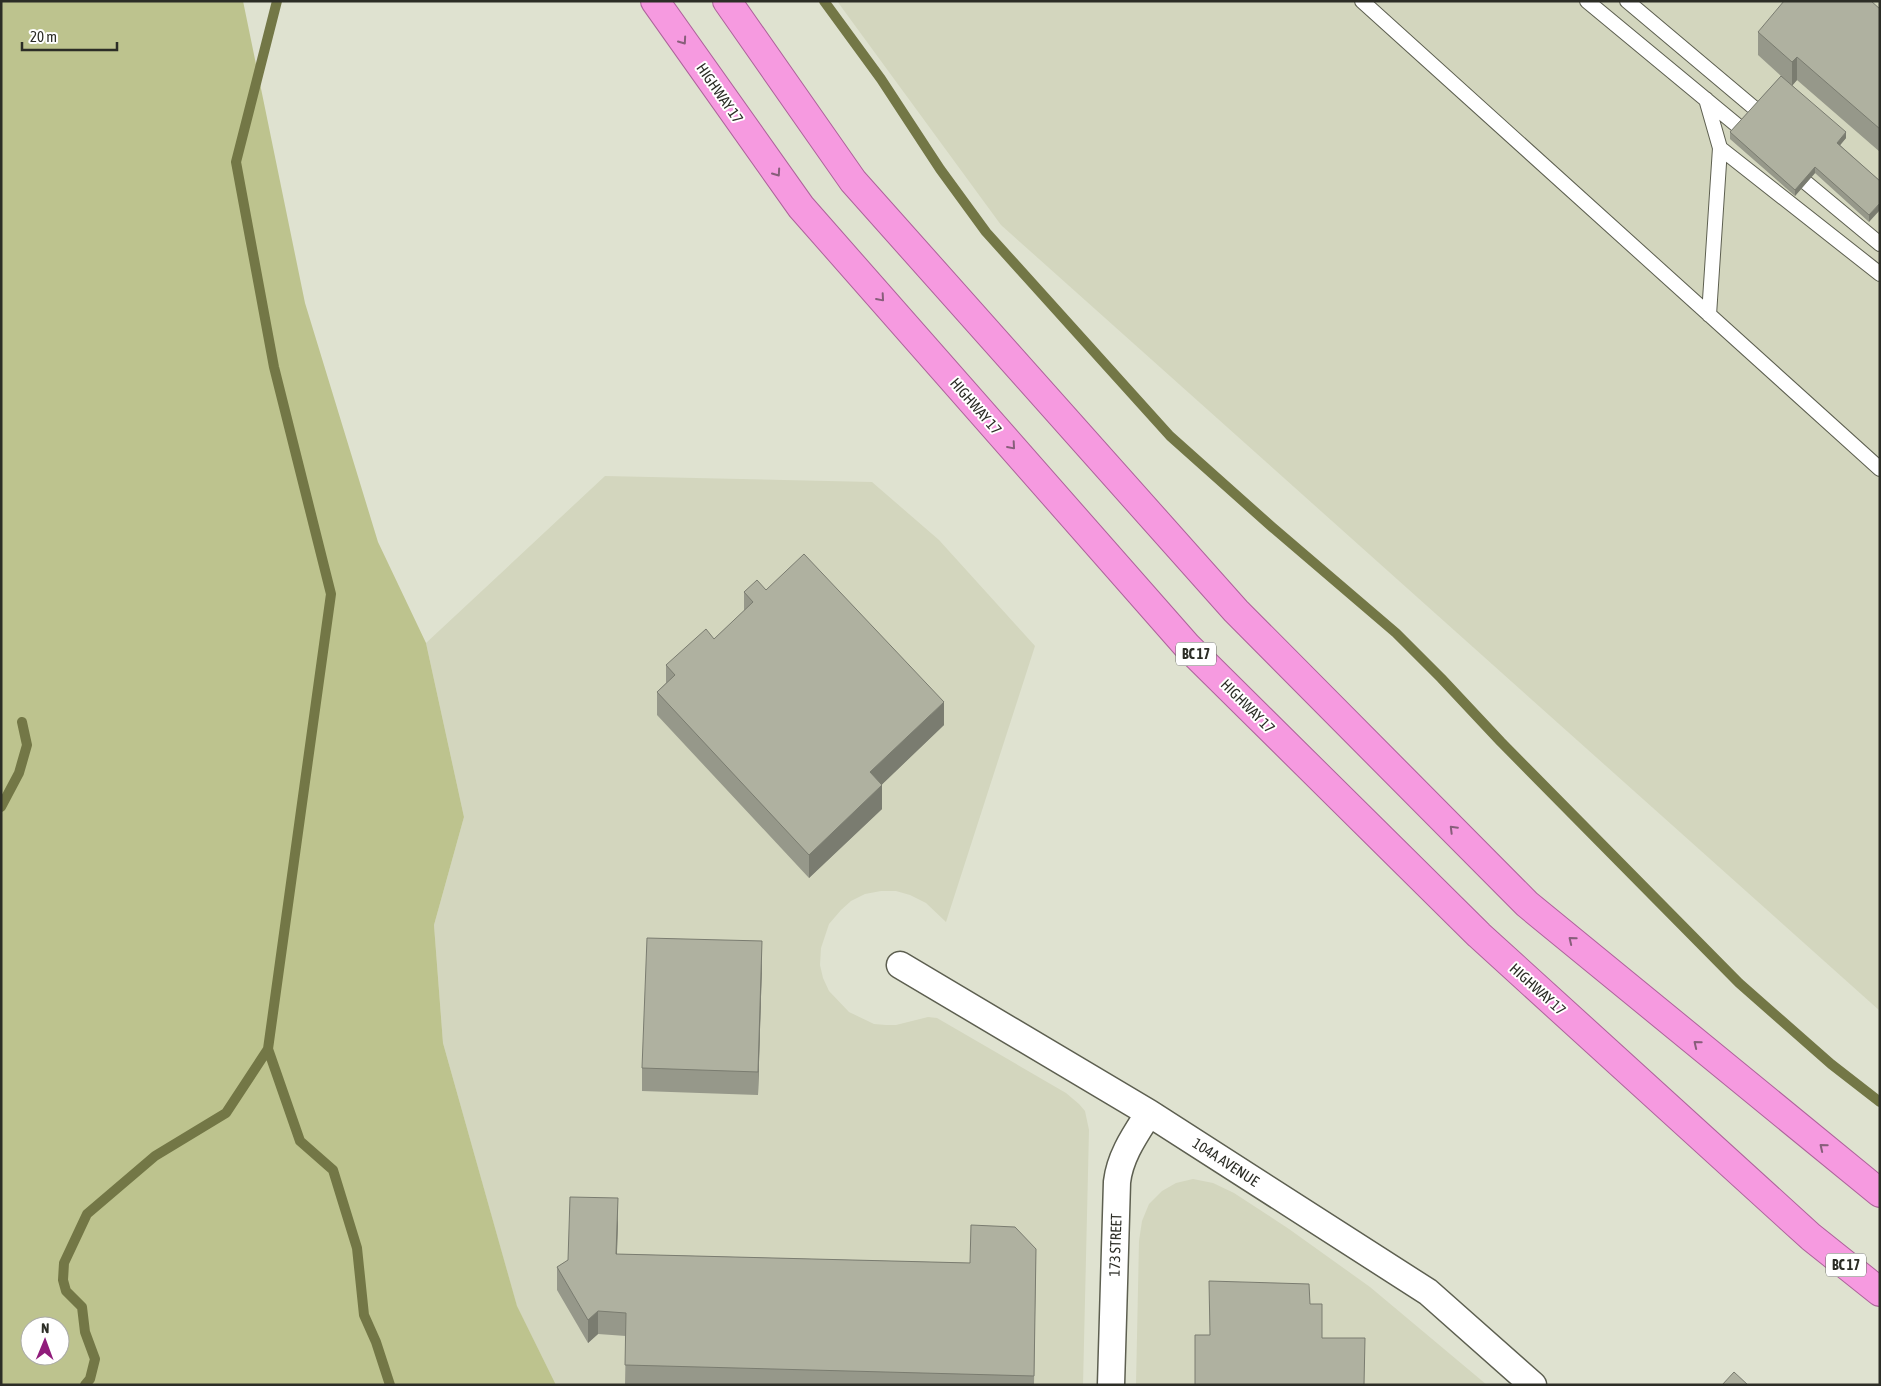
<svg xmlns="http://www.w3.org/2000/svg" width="1881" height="1386" font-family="'Asap Condensed',sans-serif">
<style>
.built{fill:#d3d6be}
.green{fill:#bdc38e;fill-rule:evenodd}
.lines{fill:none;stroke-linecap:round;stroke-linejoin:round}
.stream{stroke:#737746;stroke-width:10}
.service-casing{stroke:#5d5f50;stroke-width:16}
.minor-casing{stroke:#5d5f50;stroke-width:29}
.trunk-casing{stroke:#ad639a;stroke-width:30}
.service{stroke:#fff;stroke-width:14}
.minor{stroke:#fff;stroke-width:26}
.trunk{stroke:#f69ae0;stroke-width:28}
.wall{fill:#96988a}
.shaded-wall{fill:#7a7c70}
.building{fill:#afb1a0;stroke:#7a7c70}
.oneway{stroke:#875e7a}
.labels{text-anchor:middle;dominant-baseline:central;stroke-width:4;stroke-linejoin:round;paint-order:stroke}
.shield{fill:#fff;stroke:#6b6c67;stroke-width:1}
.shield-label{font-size:14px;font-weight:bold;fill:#2c2d26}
.street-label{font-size:15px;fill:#2c2d26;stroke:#fff}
</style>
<rect width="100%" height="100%" fill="#dfe2d0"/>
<path class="built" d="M837 1H1880V1011L1001 225Z
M605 476 872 482 939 540 1035 646 946 922 926 903 910 895 896 891H881L865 894 851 901 841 910 829 924 821 948 820 965 823 978 829 991 849 1012 874 1024 886 1025H896L928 1017 937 1018 1066 1093 1079 1104 1085 1111 1089 1130 1083 1385H556L517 1307 443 1043 434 925 464 817 426 643Z
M1193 1179 1213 1183 1234 1193 1289 1229 1370 1287 1487 1385H1136L1139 1241 1142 1221 1149 1204 1162 1191 1176 1183Z"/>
<path class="green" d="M1 1H243L305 303 378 542 426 643 464 817 434 925 443 1043 517 1306 556 1385H1ZM30 1326H60V1356H30Z"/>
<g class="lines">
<path class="stream" d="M277 1 236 162 274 367 331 594 268 1049 300 1141 333 1170 357 1248 364 1315 376 1342 390 1385
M824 1 881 79 940 169 986 232 1170 436 1272 527 1396 633 1441 678 1501 742 1739 983 1831 1064 1880 1102
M1 807 19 773 27 745 22 722
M85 1385 90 1379 95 1359 85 1332 82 1307 66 1291 63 1280 64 1263 87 1214 155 1156 226 1113 268 1049"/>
<g class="service-casing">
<path id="service" d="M1362 1 1880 469
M1587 1 1750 136
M1627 1 1766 118
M1706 99 1720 148 1709 315
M1720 148 1880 274
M1792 171 1880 244"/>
</g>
<g class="minor-casing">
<path id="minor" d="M900 965 1149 1113 1428 1292 1533 1385
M1111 1385 1117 1182C1120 1156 1135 1135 1149 1113"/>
</g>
<g class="trunk-casing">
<path id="trunk" d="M655 1 801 207 1187 646 1479 935 1811 1237 1880 1292
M727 1 853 181 1236 611 1527 904 1880 1193"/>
</g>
<use href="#service" class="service"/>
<use href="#minor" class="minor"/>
<use href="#trunk" class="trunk"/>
</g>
<path class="wall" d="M1880 9V152L1797 80 1792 85 1846 138 1840 145 1880 181 1869 222 1815 173 1795 196 1730 139V132L1781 76 1758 55V32Z
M766 590 944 725 881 785 882 809 809 878 657 715V692L666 683V665L714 639 744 611V592Z
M762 964 758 1095 642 1091V1068Z
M618 1221 617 1254 970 1263 1036 1249 1034 1385H625L626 1336 598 1334 588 1343 557 1290V1267L568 1260Z"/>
<path class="shaded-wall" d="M1797 57V80L1792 86V62Z
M1846 132V138L1837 149V143Z
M1815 167V173L1795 196V190Z
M1880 203V210L1869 222V215Z
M944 702V725L870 796V772Z
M882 785V809L809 878V855Z
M762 941V964L758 1095V1072Z
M618 1198V1221L616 1277V1254Z
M598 1311V1334L588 1343V1320Z"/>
<path class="building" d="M1784 1H1871L1880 9V129L1797 57 1792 62 1758 32Z
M1781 76 1846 132 1837 143 1880 181V203L1869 215 1815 167 1795 190 1730 132Z
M804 554 944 702 870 772 882 785 809 855 657 692 675 675 666 665 706 629 714 639 753 602 744 592 757 580 766 590Z
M647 938 762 941 758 1072 642 1068Z
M570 1197 618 1198 616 1254 970 1263 971 1225 1015 1227 1036 1249 1034 1376 625 1365 626 1313 598 1311 588 1320 557 1267 568 1260Z
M1209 1281 1309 1284 1310 1304H1322V1338H1365L1364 1385H1195V1335H1210Z
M1734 1372 1748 1385H1722Z"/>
<defs><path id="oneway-chevron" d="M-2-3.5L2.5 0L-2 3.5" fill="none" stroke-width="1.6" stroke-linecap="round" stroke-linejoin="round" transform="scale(1.25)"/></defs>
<g class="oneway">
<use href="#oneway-chevron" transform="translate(683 41) rotate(55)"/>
<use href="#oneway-chevron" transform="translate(777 173) rotate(55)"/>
<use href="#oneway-chevron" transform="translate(881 298) rotate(49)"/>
<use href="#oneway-chevron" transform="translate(1012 446) rotate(49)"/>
<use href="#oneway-chevron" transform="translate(1453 829) rotate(-135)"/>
<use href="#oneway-chevron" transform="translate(1572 940) rotate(-141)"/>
<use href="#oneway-chevron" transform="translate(1697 1044) rotate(-141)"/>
<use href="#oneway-chevron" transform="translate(1823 1147) rotate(-141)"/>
</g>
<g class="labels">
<g class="shield">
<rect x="1176" y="642.5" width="40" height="23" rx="4"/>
<rect x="1826" y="1253.5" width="40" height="23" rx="4"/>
</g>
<g class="shield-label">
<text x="1196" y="654">BC 17</text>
<text x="1846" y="1265">BC 17</text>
</g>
<g class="street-label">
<text transform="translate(720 93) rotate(55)">HIGHWAY 17</text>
<text transform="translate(976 406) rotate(49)">HIGHWAY 17</text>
<text transform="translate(1248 706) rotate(45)">HIGHWAY 17</text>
<text transform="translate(1538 989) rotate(42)">HIGHWAY 17</text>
<text transform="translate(1226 1162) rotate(33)">104A AVENUE</text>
<text transform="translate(1115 1245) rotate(-88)">173 STREET</text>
</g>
</g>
<rect width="1881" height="1386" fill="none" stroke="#2c2d26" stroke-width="5"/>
<g transform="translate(45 1341) rotate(1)"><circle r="24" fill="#ffffff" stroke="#ababa8"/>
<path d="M0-4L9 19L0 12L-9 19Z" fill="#901c7b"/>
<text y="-8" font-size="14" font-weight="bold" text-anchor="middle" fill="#2c2d26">N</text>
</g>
<path d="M22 42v8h95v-8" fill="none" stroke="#2c2d26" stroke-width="2.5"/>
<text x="30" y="42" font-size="15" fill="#2c2d26" stroke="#ffffff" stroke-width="4" paint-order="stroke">20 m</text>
</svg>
